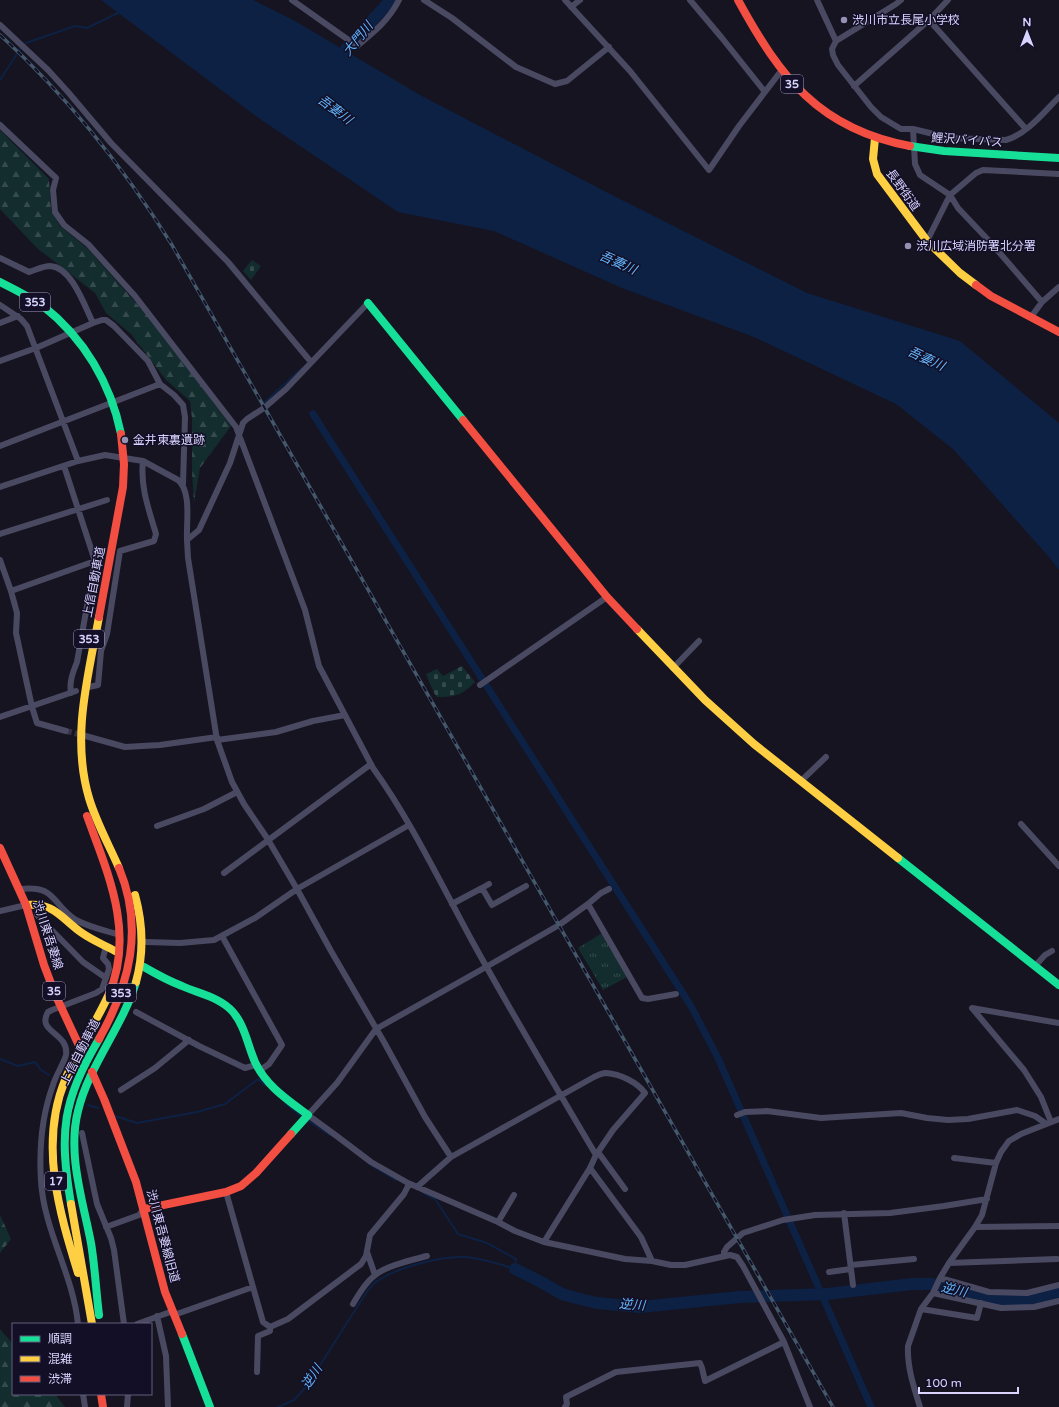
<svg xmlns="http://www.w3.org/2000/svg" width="1059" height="1407" font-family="'Varela Round','Noto Sans JP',sans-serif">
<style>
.grass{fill:url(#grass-tufts)}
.forest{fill:url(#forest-firs)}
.cemetery{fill:url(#cemetery-stones)}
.water{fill:#0d2144}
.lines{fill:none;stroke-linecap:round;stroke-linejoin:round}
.stream{stroke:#0d2144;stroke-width:2}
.canal{stroke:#0d2144;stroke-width:7}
.river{stroke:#0d2144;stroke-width:12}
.street-tunnel{stroke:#333142;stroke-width:6;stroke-dasharray:6 3;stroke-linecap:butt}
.street{stroke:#4a4962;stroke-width:6}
.fast{stroke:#16e098;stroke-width:8}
.slow{stroke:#ffcf43;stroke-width:8}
.jam{stroke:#f24e42;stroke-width:8}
.rail-casing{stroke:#43596b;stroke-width:3.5}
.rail{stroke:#130f26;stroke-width:2;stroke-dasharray:6;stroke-linecap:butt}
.poi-dot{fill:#9591b1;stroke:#130f26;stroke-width:1.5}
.labels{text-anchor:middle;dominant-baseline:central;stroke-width:3;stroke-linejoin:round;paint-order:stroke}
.shield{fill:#130f26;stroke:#9e99be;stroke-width:1}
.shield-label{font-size:11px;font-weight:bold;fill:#d9d4ff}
.poi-label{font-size:12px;fill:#d9d4ff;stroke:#130f26;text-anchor:start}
.street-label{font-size:12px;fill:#d9d4ff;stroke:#130f26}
.water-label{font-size:13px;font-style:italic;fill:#62b6ff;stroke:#130f26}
</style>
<defs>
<pattern id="grass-tufts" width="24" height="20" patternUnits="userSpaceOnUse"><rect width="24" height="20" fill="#132c2d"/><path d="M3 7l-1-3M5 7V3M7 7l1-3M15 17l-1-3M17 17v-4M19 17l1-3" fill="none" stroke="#354a4c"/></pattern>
<pattern id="forest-firs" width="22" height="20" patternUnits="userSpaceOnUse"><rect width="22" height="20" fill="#132c2d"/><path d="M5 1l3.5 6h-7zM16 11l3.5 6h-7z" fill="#354a4c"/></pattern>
<pattern id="cemetery-stones" width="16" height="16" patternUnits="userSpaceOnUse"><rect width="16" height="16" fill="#132c2d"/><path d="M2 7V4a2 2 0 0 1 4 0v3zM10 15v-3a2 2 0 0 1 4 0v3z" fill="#354a4c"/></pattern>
</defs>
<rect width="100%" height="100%" fill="#161421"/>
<path class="grass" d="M602 933 627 977 603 990 578 948Z"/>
<path class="forest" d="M0 130 49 179 51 210 60 226 87 248 155 324 231 426 200 468 194 503 192 470V418L190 401 166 380 131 334 106 313 95 293 37 248 0 209Z
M0 1215 11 1239 0 1253Z
M0 1329 13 1344V1394H55L65 1407H0Z"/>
<path class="cemetery" d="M252 260 261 266 251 280 243 271Z
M462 666 475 682C462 695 456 697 437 697L434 693 426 674 437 669 443 676Z"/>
<path class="water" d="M101 0H253L295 21 420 95 610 194 807 293 960 341 1059 423V570L1049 557 953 449 896 404 754 337 622 288 494 231 398 212 260 119Z"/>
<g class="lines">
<path class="stream" d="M0 80 20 49 26 43 75 26 87 28 120 12
M265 402 302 368
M0 1059 18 1066 35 1062 41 1070 49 1075
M285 1103 303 1118
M88 1105 98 1108
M115 1116 137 1123 197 1112 225 1104 258 1079 265 1085
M307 1120 330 1135
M369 1164 396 1180
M278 1407 294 1400 306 1387 368 1290C371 1287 375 1282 379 1280 399 1267 441 1256 464 1257 482 1258 499 1264 515 1269L516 1259 487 1243 458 1234 435 1199 423 1193"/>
<path class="canal" d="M313 414 691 1006 718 1058 871 1407"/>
<path class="river" d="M339 64 346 49 391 0
M515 1269 541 1282 562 1294 576 1298 597 1303 640 1307 740 1297 827 1294 912 1284H932L1001 1300H1033L1059 1293"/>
<path class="street-tunnel" d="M66 731 82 735"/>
<path class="street" d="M292 0 357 46C374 32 389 20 399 0
M424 0 452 18 516 67 555 84 567 81 609 47
M565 0 630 71 709 170 739 126 781 71
M690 0 722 38 765 92
M817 0 836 41
M901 0 896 4 836 41 832 49 833 55 838 65 871 107 881 117 901 129H913L950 138 1006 140C1027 134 1044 112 1059 97
M571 7 580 0
M929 20 1026 129
M0 25 48 70 68 92 111 143 228 262 311 362
M854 86 929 20 948 0
M0 125 56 178 53 190 55 212 64 225 88 244 135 296 236 427 305 610 319 666 373 768C411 821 440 882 471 939 511 1012 554 1084 596 1155
M913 129 915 164 920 175 950 195 958 208 992 244 1042 302
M927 241 950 195 976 173 983 170 1059 174
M0 258 29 272C36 270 43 266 50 266 72 267 85 307 93 323
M368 303 286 389 264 408 247 419 243 423 230 463 199 530 187 540 188 558 217 740 232 782 244 804 267 838 297 889 331 951 384 1042 425 1117 451 1157
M0 305 21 319 27 326 78 461
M1031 317 1042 302 1059 287
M0 323 18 316
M0 361 36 348 93 323 102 320H106L114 326 148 361 160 384 174 395 183 405 185 417 183 484
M0 446 160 384
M64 466 95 561
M0 487 78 461 105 455 143 461 178 480C192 492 186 523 187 540
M0 534 107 500
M0 560 11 591 17 613 16 633 32 707 37 723 66 731
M11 591 95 561 77 662C73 672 69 682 71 693
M673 668 699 641
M480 685 607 597
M89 687 98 685 101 651 107 634 120 551 154 541 156 534C149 510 140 487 143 461
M0 717 76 691
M82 735 125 747 160 745 217 737
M217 740 276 732 313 721 345 715
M801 781 826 757
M1021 824 1059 866
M157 826 204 809 237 792
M224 873 371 764
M482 888 489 884
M20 889C57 885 51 904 76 920 89 927 103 930 117 934
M609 889 601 893 588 904 559 925 486 967 376 1029 337 1083 308 1115 338 1137 371 1162 408 1183 498 1222 515 1231 544 1242 625 1259 652 1261 671 1265H685L730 1255 737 1257 743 1266 784 1342 810 1407
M452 904 482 888 492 905 526 886
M588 904 642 998 648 999 676 994
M0 911 26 905
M37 915 83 962 106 978
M222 936 282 1045 269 1064 259 1071
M146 942 180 943 214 940 255 918 297 889 409 825
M1035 966 1045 955 1052 951
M136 1012 199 1046 245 1068 256 1065
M121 1090 155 1068 189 1040
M737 1115 745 1112 767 1111 821 1118 901 1113 927 1118 948 1120 968 1119 1017 1110 1035 1116 1045 1123
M1051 1122 1041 1097 1024 1070 972 1008 1059 1023
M82 1133 97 1204 111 1238 114 1250 124 1324
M598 1152 625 1189
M954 1158 996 1163
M590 1168 641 1237 652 1261
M417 1187 451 1157 594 1077C598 1075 602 1073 606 1073 620 1074 637 1082 645 1093L613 1130 596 1155 590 1168 544 1242
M844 1213 853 1285
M498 1222 514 1195
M106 1227 139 1215 144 1209
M975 1227 1059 1226
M367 1252 375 1275
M724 1256V1252L727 1247 743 1233 783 1220 815 1215 890 1213 944 1206 987 1199
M949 1263 1057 1259
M851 1265 914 1259
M829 1272 851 1269
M940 1278 989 1292 1027 1293 1059 1285
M253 1287 263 1322 270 1327 288 1319 361 1264 366 1256 370 1235 404 1194 409 1184
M933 1293 1001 1308 1034 1307 1059 1301
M353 1304C359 1294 364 1284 374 1276 385 1266 412 1260 427 1256
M921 1309 977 1318 981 1303
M174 1315 253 1287 226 1192
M157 1316 166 1356 168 1407
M78 1324C73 1274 44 1231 41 1181 39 1149 42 1115 53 1085 55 1077 65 1061 66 1055 69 1032 36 1033 48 1012L52 1010 96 993 102 989 109 969 108 964 103 958 106 946
M137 1324 173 1311
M257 1372 258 1336 270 1331V1327
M83 1394 85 1407
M127 1407 128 1394
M565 1407 567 1404 566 1397 616 1372 700 1363 702 1368 705 1381 784 1342
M920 1407C914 1388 907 1367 908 1346L921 1309 933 1293 940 1278 949 1263 975 1227 982 1215 996 1163 1001 1152 1009 1141 1021 1134 1059 1119"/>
<path class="fast" d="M910 146 944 151 1059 158
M0 282C14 289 30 297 43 306 84 338 111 384 121 434
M368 303 463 420
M898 858 1059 985
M144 967C156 974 169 981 182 986 199 994 220 997 233 1012 245 1026 248 1046 255 1062 266 1086 288 1100 308 1115L291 1134
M71 1204C59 1132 62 1102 99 1039
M99 1315C96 1291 95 1267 91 1243 83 1201 67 1154 78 1111 89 1065 122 1028 136 982
M182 1334 210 1407"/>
<path class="slow" d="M875 138 873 159 877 174 927 241 960 273 976 285
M99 617C88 677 71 737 89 798 96 822 109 845 119 868
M637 629 705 700 754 744 898 858
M135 895C143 924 144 953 136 982
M26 905C54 902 62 919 82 933 92 940 104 945 115 951
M71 1204 92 1324
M78 1273C59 1211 39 1144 65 1080 77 1050 96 1023 109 994"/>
<path class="jam" d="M738 0C780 77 819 129 910 146
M976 285 991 296 1059 332
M463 420 607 597 637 629
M99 617 123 487 124 464 121 434
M87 816C108 874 135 932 109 994
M0 848 26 905 44 965 55 994 82 1052
M99 1039C130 984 144 928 119 868
M92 1072 104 1099 136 1182 165 1292 182 1334
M144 1209 226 1192 241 1186 256 1173 291 1134
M101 1394 103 1407"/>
<g class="rail-casing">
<path id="rail" d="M0 35C67 96 124 168 172 245L833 1407"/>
</g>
<use href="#rail" class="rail"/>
</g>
<g class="poi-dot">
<circle cx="844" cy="20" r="4"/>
<circle cx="908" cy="246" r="4"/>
<circle cx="125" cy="440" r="4"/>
</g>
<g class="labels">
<g class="shield">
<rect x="781" y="75" width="22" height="18" rx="3"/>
<rect x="20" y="293" width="30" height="18" rx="3"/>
<rect x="74" y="630" width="30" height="18" rx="3"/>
<rect x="43" y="982" width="22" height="18" rx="3"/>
<rect x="106" y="984" width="30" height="18" rx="3"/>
<rect x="45" y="1172" width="22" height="18" rx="3"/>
</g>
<g class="shield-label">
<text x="792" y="84">35</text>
<text x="35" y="302">353</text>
<text x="89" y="639">353</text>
<text x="54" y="991">35</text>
<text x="121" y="993">353</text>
<text x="56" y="1181">17</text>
</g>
<g class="poi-label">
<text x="852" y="20">渋川市立長尾小学校</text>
<text x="916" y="246">渋川広域消防署北分署</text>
<text x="133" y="440">金井東裏遺跡</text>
</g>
<g class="street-label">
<text transform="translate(967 140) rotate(4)">鯉沢バイパス</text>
<text transform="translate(903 190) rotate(54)">長野街道</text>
<text transform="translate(94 582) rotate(-79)">上信自動車道</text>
<text transform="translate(48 935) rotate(72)">渋川東吾妻線</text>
<text transform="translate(80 1052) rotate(-63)">上信自動車道</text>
<text transform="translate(163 1236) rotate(75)">渋川東吾妻線旧道</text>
</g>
<g class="water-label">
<text transform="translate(358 39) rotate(-51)">大門川</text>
<text transform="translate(335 110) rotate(37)">吾妻川</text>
<text transform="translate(618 263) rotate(24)">吾妻川</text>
<text transform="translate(926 359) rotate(25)">吾妻川</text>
<text transform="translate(954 1290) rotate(13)">逆川</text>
<text transform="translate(632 1305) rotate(4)">逆川</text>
<text transform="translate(312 1377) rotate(-56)">逆川</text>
</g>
</g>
<rect x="12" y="1323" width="140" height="72" fill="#130f26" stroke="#625e7d"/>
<rect x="20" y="1336" width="20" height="6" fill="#16e098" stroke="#625e7d"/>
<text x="48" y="1343" font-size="12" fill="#d9d4ff">順調</text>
<rect x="20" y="1356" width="20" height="6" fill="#ffcf43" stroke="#625e7d"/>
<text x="48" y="1363" font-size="12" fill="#d9d4ff">混雑</text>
<rect x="20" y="1376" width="20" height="6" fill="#f24e42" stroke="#625e7d"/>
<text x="48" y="1383" font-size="12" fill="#d9d4ff">渋滞</text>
<g transform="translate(1027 32)" stroke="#130f26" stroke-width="3" paint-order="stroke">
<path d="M0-3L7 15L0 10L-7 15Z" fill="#d9d4ff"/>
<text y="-6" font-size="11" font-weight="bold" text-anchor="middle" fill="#d9d4ff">N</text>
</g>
<path d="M919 1387v6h99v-6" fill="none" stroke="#d9d4ff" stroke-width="2"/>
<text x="925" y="1387" font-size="12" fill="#d9d4ff" stroke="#130f26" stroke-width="3" paint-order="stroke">100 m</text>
</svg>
